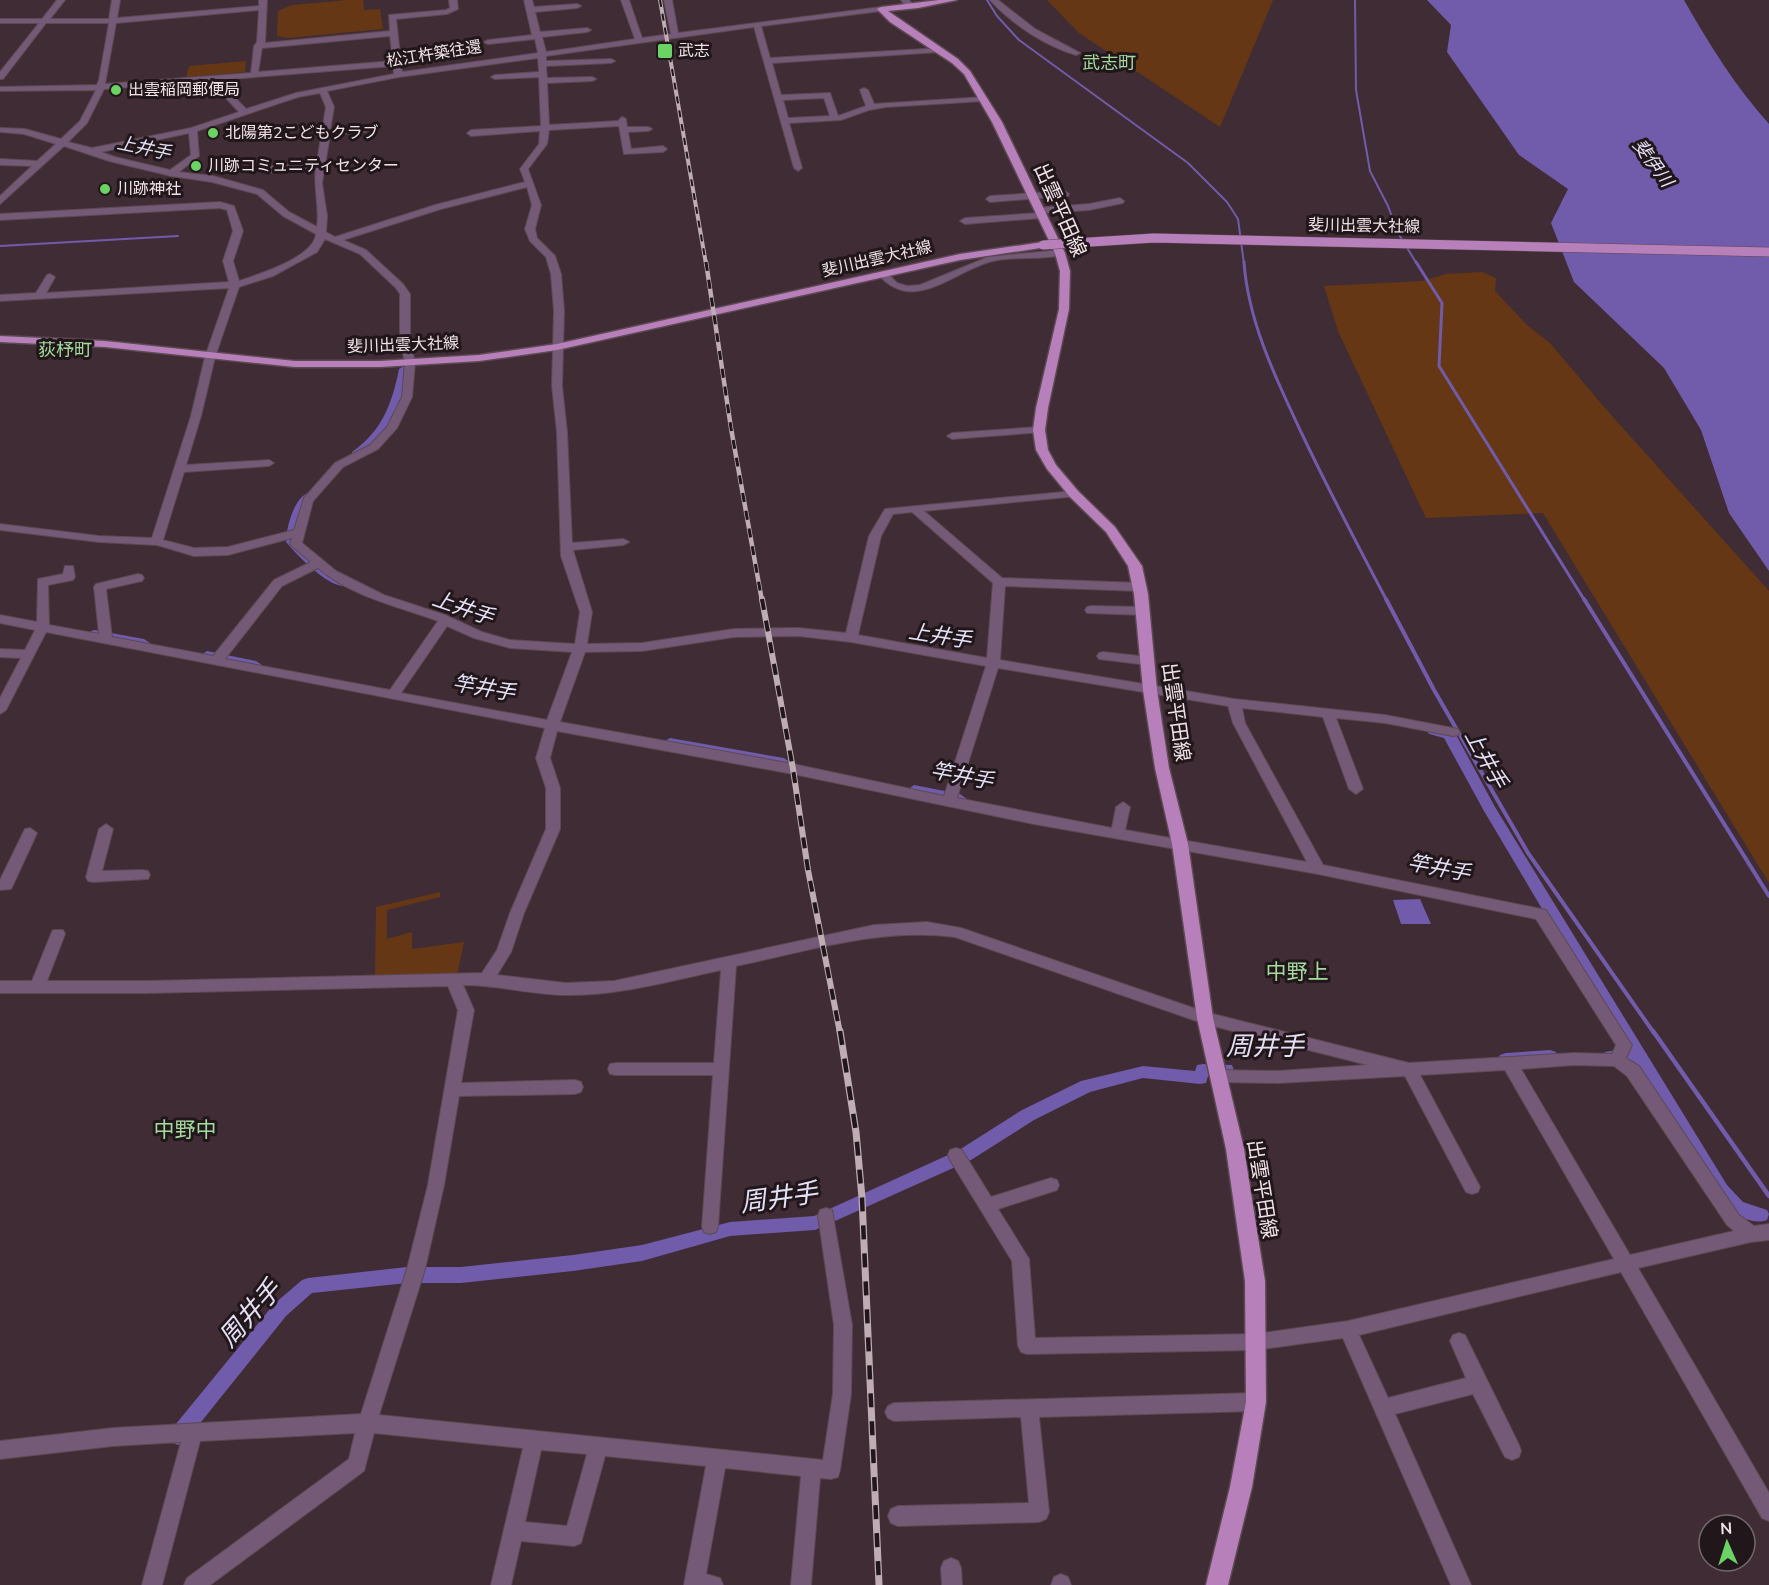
<svg xmlns="http://www.w3.org/2000/svg" width="1769" height="1585" font-family="'Nunito Sans','Noto Sans JP',sans-serif">
<style>
.green{fill:#663715}
.water{fill:#715bab}
.lines{fill:none;stroke-linecap:round;stroke-linejoin:round}
.stream-far3{stroke:#715bab;stroke-width:2}
.stream-far2{stroke:#715bab;stroke-width:3}
.stream-far1{stroke:#715bab;stroke-width:4}
.stream{stroke:#715bab;stroke-width:4.5}
.canal{fill:#715bab;fill-rule:evenodd}
.minor-casing{stroke:#5c4951;stroke-width:2}
.major-casing{stroke:#5c4951;stroke-width:3}
.minor{fill:#755a77;fill-rule:evenodd}
.major{fill:#b780bb;fill-rule:evenodd}
.rail-far3-casing{stroke:#beaeb4;stroke-width:4}
.rail-far2-casing{stroke:#beaeb4;stroke-width:4.5}
.rail-far1-casing{stroke:#beaeb4;stroke-width:6}
.rail-casing{stroke:#beaeb4;stroke-width:7}
.rail-far3{stroke:#21171b;stroke-width:2;stroke-dasharray:7;stroke-linecap:butt}
.rail-far2{stroke:#21171b;stroke-width:3;stroke-dasharray:9;stroke-linecap:butt}
.rail-far1{stroke:#21171b;stroke-width:4;stroke-dasharray:11;stroke-linecap:butt}
.rail{stroke:#21171b;stroke-width:4.5;stroke-dasharray:14;stroke-linecap:butt}
.major-bridge-casing{stroke:#5c4951;stroke-width:10;stroke-linecap:butt}
.major-bridge{stroke:#b780bb;stroke-width:9}
.poi-dot{fill:#6bd363;stroke:#21171b;stroke-width:2}
.labels{text-anchor:middle;dominant-baseline:central;stroke-width:6;stroke-linejoin:round;paint-order:stroke}
.far-poi-label{font-size:16px;fill:#f0e2e7;stroke:#21171b;text-anchor:start}
.far-street-label{font-size:16px;fill:#f0e2e7;stroke:#21171b}
.far-quarter-label{font-size:18px;fill:#a4da9e;stroke:#21171b}
.far-water-label{font-size:18px;font-style:italic;fill:#e4e0f6;stroke:#21171b}
.street-label{font-size:20px;fill:#f0e2e7;stroke:#21171b}
.water-label{font-size:21px;font-style:italic;fill:#e4e0f6;stroke:#21171b}
.neighbourhood-label{font-size:21px;fill:#a4da9e;stroke:#21171b}
.near-water-label{font-size:26px;font-style:italic;fill:#e4e0f6;stroke:#21171b}
</style>
<rect width="100%" height="100%" fill="#402c34"/>
<path class="green" d="M348 0H363L364 10 380 9 383 29 288 38 277 36 278 11 292 5Z
M1047 0H1273L1220 127 1079 33Z
M246 61 245 72 186 77 189 66Z
M1482 272 1496 278 1495 291 1527 325 1550 343 1604 407 1769 591V883L1543 513 1426 518 1338 331 1324 286 1422 281 1446 274Z
M440 892V897L387 910V939L412 932V949L464 942 457 975 375 976 376 907Z"/>
<path class="water" d="M1427 0H1684C1709 44 1735 86 1769 124V571L1729 513 1701 430 1664 368 1574 282 1551 223 1568 189 1519 155 1447 52 1451 25Z
M1420 899 1431 924H1401L1393 900Z"/>
<g class="lines">
<path class="stream-far3" d="M987 0 997 16 1019 40 1188 163 1227 202 1238 219 1244 264
M1355 0 1356 90 1370 171 1388 206 1398 233 1417 264
M0 246 178 236"/>
<path class="stream-far2" d="M1244 262C1248 322 1277 381 1302 434 1329 491 1358 546 1387 601
M1416 262 1442 303 1439 366 1585 601"/>
<path class="stream-far1" d="M1386 599 1434 690 1528 853 1654 1033
M1584 599 1769 896"/>
<path class="stream" d="M1653 1031 1769 1196"/>
<path class="canal" d="M404 366 409 369C403 399 395 430 369 450 363 454 359 457 352 456V452C382 431 392 404 399 369Z
M308 493 314 496 300 524 298 541 331 572 349 583 347 586C329 589 297 555 286 542 286 528 294 498 308 493Z
M95 630 144 639 150 643 144 647 91 637 89 634 91 631Z
M207 651 256 661 262 665 256 669 203 658 201 655Z
M1434 727 1454 731 1495 807 1727 1185 1743 1202 1767 1210 1769 1214 1767 1220C1747 1227 1727 1208 1715 1195L1633 1061 1611 1062 1605 1060 1603 1056 1605 1052 1623 1049 1624 1047 1484 811 1444 738 1429 734 1427 731Z
M670 738 784 758 791 763 784 768 665 745 663 742Z
M914 785 960 794 967 799 960 804 909 793 907 790Z
M1550 1050 1556 1052 1558 1056 1556 1060 1550 1062 1506 1065 1500 1063 1498 1059 1500 1055 1506 1053Z
M1203 1064 1232 1065 1234 1070 1232 1075 1208 1076 1206 1083 1200 1084 1143 1078 1090 1092 1034 1120 971 1160 815 1230 730 1236 642 1261 573 1271 461 1283H407L312 1293 286 1316 185 1442 178 1445 171 1442 169 1436 171 1430 274 1304 302 1280 308 1278 407 1267H461L573 1255 642 1245 730 1222 814 1216 959 1150 1022 1110 1081 1081 1143 1066 1195 1071 1197 1065Z"/>
<g class="minor-casing">
<path id="minor" d="M57 0H65L50 19H109L112 0H120L117 18 259 6V0H267L265 43 390 31 389 15 446 10 450 8 449 0H457L458 9 447 14 396 19 402 72 538 53 535 39 488 44 484 42 488 40 532 35 524 0H532L534 7 577 4 581 6 577 8 535 12 540 32 587 28 591 30 587 32 542 37 546 52 635 39 621 0H629L642 38 671 34 664 0H672L678 33 881 7 885 9 881 11 761 26 770 58 942 48 943 50 939 52 772 63 781 95 830 93 838 116 866 106 860 90 864 88 868 90 874 104 984 97 988 99 984 101 886 107 869 110 841 120 789 123 802 168 798 171 794 168 754 27 546 56V61L611 59 615 61 611 63 546 66 547 78 592 77 596 79 592 81 547 83 549 125 618 121 622 117 626 119 627 127H648L652 129 648 131 628 132 631 149 663 146 667 149 663 152 624 154 619 126 549 130 547 144 528 169 541 205 535 229 537 238 555 256 561 274 564 311 562 386 567 432 572 543 623 539 629 542 623 545 573 550 592 612 587 644 642 643 734 629 799 628 846 633 869 536 885 509 1074 491 1078 492V496L924 511 1002 578 1140 583 1146 587 1140 591 1005 586 1000 660 1234 699 1385 715 1458 729 1460 732 1458 735 1453 736 1385 723 1336 718 1363 789 1356 794 1349 789 1323 717 1242 708 1245 723 1323 865 1546 910 1629 1041 1632 1045 1626 1058 1639 1066 1739 1215 1754 1226 1769 1224V1240L1751 1242 1638 1268 1769 1493V1521L1762 1518 1621 1272 1359 1335 1388 1398 1466 1378 1450 1341 1453 1335 1459 1333 1465 1335 1519 1445 1521 1451 1519 1457 1512 1460 1505 1457 1473 1394 1395 1414 1471 1585H1451L1343 1338 1256 1350 1027 1354 1021 1352 1018 1346 1012 1261 950 1160 948 1155 950 1150 956 1148 962 1150 991 1197 1051 1178 1057 1180 1059 1185 1057 1190 998 1209 1029 1259 1035 1338 1256 1334 1348 1321 1614 1259 1505 1070 1420 1075 1480 1187 1478 1192 1472 1194 1466 1192 1405 1076 1278 1083 1218 1082 1212 1081 1210 1076 1212 1071 1218 1070 1278 1071 1368 1065 1205 1024 955 937C881 927 808 951 736 966L718 1227 716 1232 710 1234 704 1232 702 1227 713 1075H616L610 1074 608 1069 610 1064 616 1063H714L721 970C670 981 620 995 568 995 533 995 499 985 463 985L474 1010 461 1083 575 1080 581 1082 583 1087 581 1092 575 1094 459 1096 444 1185 425 1269 379 1415 823 1460 833 1394 834 1325 818 1215 820 1210 826 1208 832 1210 852 1325 851 1394 840 1470 838 1477 831 1479 820 1478 811 1585H791L801 1476 725 1468 706 1574 720 1578 723 1585H684L706 1466 605 1456 581 1543 574 1546 521 1541 511 1585H491L523 1448 374 1433 364 1471 210 1585H184L187 1578 349 1459 355 1433 200 1441 162 1585H142L181 1442 113 1446 0 1459V1441L113 1428 361 1414 407 1269 428 1185 458 1010 448 986 147 993H0V981H32L51 934 53 930H63L65 934 47 981H147L482 973 497 950 510 913 546 829V788L536 758 545 728 46 632 6 710 0 714V698L21 658 0 657V649L25 650 35 630 0 623V615L37 622 38 579 63 574 65 566H73L75 577 73 580 48 585 49 625 99 634 94 587 96 584 138 574 142 575 144 578 142 581 106 589 112 637 213 656 274 580 311 562 292 546 290 544 292 538 228 555 194 556 157 545 99 542 0 530V524L99 536 152 538 191 416 205 357 229 288 0 301V295L36 293 47 275 50 274 55 277 46 293 229 282 223 261 233 231 227 210 220 208 0 220V214L220 202 234 206 243 231 233 261 239 281C259 274 313 258 316 234L283 216 257 194 212 182 171 176 109 161 64 146 0 204V196L32 166 0 165V159L37 161 56 144 24 134 0 132V128L25 129 61 139 80 121 96 90 0 91V87L97 85 99 80 109 23H46L3 79H0V72L39 23H0V19H42ZM259 10 257 42 254 46 251 73 105 84 116 23ZM390 36 393 61 258 72 262 48ZM538 58 539 72 495 75 491 77 495 79 539 77 541 126 471 130 467 133 471 136 540 131 539 144 520 169 525 182 435 205 335 237 326 232 327 216 322 183 330 135 365 132 369 130 365 128 330 130 334 107 327 91 399 77ZM393 66 394 74 296 93 246 109 218 80ZM210 81 239 112 191 128 92 148 68 142 87 123 104 89ZM320 93 326 107 317 162 266 167 262 170 266 173 316 167C313 188 320 207 317 227L289 212 263 190 213 176 179 172 199 156 197 131 298 97ZM824 98 830 116 788 118 783 100ZM189 133 191 155 170 170 115 157 101 152ZM527 187 532 205 525 229 530 241 546 257 551 274 554 311 552 386 557 432 561 556 580 612 575 644 510 640 482 632 445 615 384 595 336 571 302 543 313 501 343 467 378 449 397 428 412 397 415 363 410 340V294L403 284 366 250 343 240 441 209ZM325 239 360 254 396 288 400 294V340L405 363 402 397 387 427 370 445 335 463 304 498 294 530 228 547 194 548 163 540 184 472 269 466 274 463 269 460 186 465 201 416 215 357 239 287 273 276 317 252ZM912 512 993 583 987 658 858 635 881 536 893 514ZM318 568C352 597 397 606 438 621L390 690 225 659 282 586ZM447 626 474 638 510 648 572 652 547 720 401 693ZM799 636 851 642 986 666 944 796 793 764 560 722 585 652 642 651 734 637ZM998 668 1228 706 1233 723 1307 862 1125 830 1130 807 1123 802 1116 807 1112 828 957 798ZM557 731 793 774 1034 824 1318 874 1536 919 1616 1045 1612 1054 1574 1053 1409 1063 1205 1012 961 928 927 922 874 925 614 981 566 983 497 975 511 952 524 913 560 829V788L550 758ZM1574 1065 1614 1066 1627 1076 1727 1225 1734 1231 1630 1255 1521 1069ZM541 1450 587 1454 567 1526 525 1522Z
M901 0H909L915 7 908 9Z
M990 0H998L1035 29 1080 53 1076 55C1045 46 1012 24 990 0Z
M1065 191 1069 194 1068 196 990 202 986 199 990 196Z
M1120 198 1124 201 1123 203 1089 210 1043 213 1046 215 1042 218 965 224 960 221 965 218 1039 213 1036 210 1037 208 1089 204Z
M1060 250 1063 251V255C1040 260 1016 256 993 261 954 270 914 316 878 274L886 272 897 283 907 286 920 285 988 257Z
M1039 427 1044 430 1043 432 952 439 947 436 952 433Z
M1091 606 1143 607 1149 611 1143 615 1087 613 1085 610 1087 607Z
M1103 652 1148 657 1154 661 1148 665 1099 659 1097 656 1099 653Z
M106 824 113 829 102 871 143 870 148 871 150 875 148 879 93 882 88 881 86 877 99 829Z
M30 828 37 833 13 885 11 889 0 890V880L25 829Z
M1256 1393 1262 1396 1265 1402 1262 1408 1256 1411 1039 1417 1049 1512 1046 1519 1039 1522 898 1526 891 1523 888 1516 891 1509 898 1506 1029 1503 1021 1417 894 1421 888 1418 885 1412 888 1406 894 1403Z
M951 1558 958 1561 961 1568 962 1585H942L941 1568 944 1561Z
M1061 1574 1068 1577 1071 1585H1051L1054 1577Z"/>
</g>
<g class="major-casing">
<path id="major" d="M939 0H957L918 8 888 11 958 59 970 71 1002 122 1065 253 1070 271 1069 309 1048 408 1045 430 1048 450 1056 465 1078 491 1115 527 1142 566 1148 594 1157 690 1169 768 1188 844 1213 1018 1244 1149 1265 1281 1266 1402 1252 1487 1228 1585H1206L1230 1487 1246 1402 1245 1281 1226 1149 1197 1018 1172 844 1155 768 1143 690 1134 594 1128 566 1106 532 1070 497 1047 469 1036 450 1033 430 1036 408 1059 309 1060 271 1055 253 992 122 964 74 952 63 890 22 877 9 881 7Z
M1043 242 1048 245 1047 247 960 260 557 350 479 361 380 367H295L105 347 0 342V336L105 341 295 361H380L479 355 557 344 960 254Z"/>
</g>
<use href="#minor" class="minor"/>
<use href="#major" class="major"/>
<g class="rail-far3-casing">
<path id="rail-far3" d="M660 0 706 264"/>
</g>
<g class="rail-far2-casing">
<path id="rail-far2" d="M706 262 731 428 762 601"/>
</g>
<g class="rail-far1-casing">
<path id="rail-far1" d="M762 599 793 769 808 870 840 1033"/>
</g>
<g class="rail-casing">
<path id="rail" d="M840 1031 856 1132 862 1198 879 1585"/>
</g>
<use href="#rail-far3" class="rail-far3"/>
<use href="#rail-far2" class="rail-far2"/>
<use href="#rail-far1" class="rail-far1"/>
<use href="#rail" class="rail"/>
<g class="major-bridge-casing">
<path id="major-bridge" d="M1043 245 1154 238 1769 252"/>
</g>
<use href="#major-bridge" class="major-bridge"/>
</g>
<g class="poi-dot">
<rect x="657" y="43" width="16" height="16" rx="3"/>
<circle cx="116" cy="90" r="6"/>
<circle cx="213" cy="133" r="6"/>
<circle cx="196" cy="166" r="6"/>
<circle cx="105" cy="189" r="6"/>
</g>
<g class="labels">
<g class="far-poi-label">
<text x="678" y="51">武志</text>
<text x="128" y="90">出雲稲岡郵便局</text>
<text x="225" y="133">北陽第2こどもクラブ</text>
<text x="208" y="166">川跡コミュニティセンター</text>
<text x="117" y="189">川跡神社</text>
</g>
<g class="far-street-label">
<text transform="translate(434 54) rotate(-9)">松江杵築往還</text>
<text transform="translate(1364 226) rotate(1)">斐川出雲大社線</text>
<text transform="translate(877 259) rotate(-13)">斐川出雲大社線</text>
<text transform="translate(403 345) rotate(-2)">斐川出雲大社線</text>
</g>
<g class="far-quarter-label">
<text x="1109" y="63">武志町</text>
<text x="65" y="350">荻杼町</text>
</g>
<g class="far-water-label">
<text transform="translate(144 148) rotate(12)">上井手</text>
<text transform="translate(1653 163) rotate(54)">斐伊川</text>
</g>
<g class="street-label">
<text transform="translate(1060 210) rotate(66)">出雲平田線</text>
<text transform="translate(1176 712) rotate(82)">出雲平田線</text>
<text transform="translate(1262 1189) rotate(81)">出雲平田線</text>
</g>
<g class="water-label">
<text transform="translate(463 608) rotate(19)">上井手</text>
<text transform="translate(940 636) rotate(9)">上井手</text>
<text transform="translate(484 688) rotate(10)">竿井手</text>
<text transform="translate(1486 759) rotate(61)">上井手</text>
<text transform="translate(962 776) rotate(11)">竿井手</text>
<text transform="translate(1439 868) rotate(11)">竿井手</text>
</g>
<g class="neighbourhood-label">
<text x="1297" y="972">中野上</text>
<text x="185" y="1130">中野中</text>
</g>
<g class="near-water-label">
<text x="1265" y="1046">周井手</text>
<text transform="translate(779 1198) rotate(-8)">周井手</text>
<text transform="translate(250 1314) rotate(-48)">周井手</text>
</g>
</g>
<g transform="translate(1727 1543) rotate(357)"><circle r="28" fill="#21171b" stroke="#74686d" stroke-width="1.5"/>
<path d="M0-4.5L10 22L0 15L-10 22Z" fill="#6bd363"/>
<text y="-9" font-size="16" font-weight="bold" text-anchor="middle" fill="#f0e2e7">N</text>
</g>
</svg>
